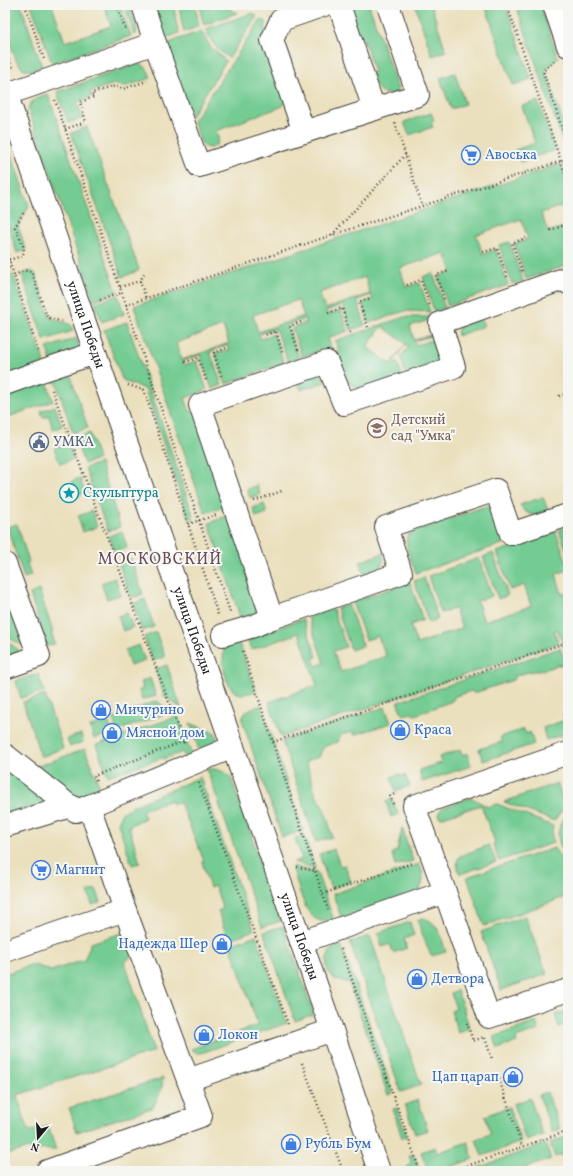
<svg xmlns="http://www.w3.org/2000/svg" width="573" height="1176" font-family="Vollkorn,serif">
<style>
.green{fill:#74cc93;stroke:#487458;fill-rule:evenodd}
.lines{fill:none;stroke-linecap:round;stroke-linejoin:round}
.minor-casing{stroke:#3b3934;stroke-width:24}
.path{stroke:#3b3934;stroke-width:2.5;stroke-dasharray:1 3;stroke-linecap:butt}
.minor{stroke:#fff;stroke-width:22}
.labels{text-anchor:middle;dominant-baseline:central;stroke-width:4;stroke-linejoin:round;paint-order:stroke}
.shop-label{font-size:14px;fill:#366cbe;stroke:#f6f6f2;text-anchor:start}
.street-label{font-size:14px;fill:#1c1c1c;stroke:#f6f6f2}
.education-label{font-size:14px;fill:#785e54;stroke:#f6f6f2;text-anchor:start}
.service-label{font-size:14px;fill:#4e5e75;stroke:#f6f6f2;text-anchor:start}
.culture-label{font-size:14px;fill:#0d838f;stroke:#f6f6f2;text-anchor:start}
.quarter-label{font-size:16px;letter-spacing:1px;fill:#684d59;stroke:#f6f6f2}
</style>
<rect width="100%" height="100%" fill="#f6f6f2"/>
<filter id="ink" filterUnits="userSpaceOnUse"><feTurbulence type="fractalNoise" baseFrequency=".025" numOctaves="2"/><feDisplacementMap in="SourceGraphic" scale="8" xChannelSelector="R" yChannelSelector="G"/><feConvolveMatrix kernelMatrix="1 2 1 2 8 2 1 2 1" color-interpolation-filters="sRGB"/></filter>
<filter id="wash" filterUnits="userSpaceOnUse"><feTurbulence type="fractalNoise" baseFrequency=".012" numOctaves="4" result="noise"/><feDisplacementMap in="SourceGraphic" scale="16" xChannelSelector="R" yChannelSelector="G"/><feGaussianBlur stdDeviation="0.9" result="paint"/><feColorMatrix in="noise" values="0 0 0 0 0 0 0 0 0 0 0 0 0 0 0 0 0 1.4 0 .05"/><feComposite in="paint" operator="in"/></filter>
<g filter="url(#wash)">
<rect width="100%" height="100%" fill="#ebe0bd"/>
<path class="green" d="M7 5H21L42 67 31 71 22 68 16 60 5 29V7Z
M31 5H52L65 42 111 26 104 5H120L131 36 52 63Z
M124 5H129L137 29 136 34 134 35Z
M152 5H174L176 22 179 33 164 39Z
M179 5H195L199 26 184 32 181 19Z
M200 5H222L237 13 204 25 201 15Z
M348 5H369L399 93C380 98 377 89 371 73L374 72 363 37 359 38Z
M415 5H431L446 51 432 56Z
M485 5H506L531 79 513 85Z
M516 5H540L558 58 545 70 568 137 567 154Z
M253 13 257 16 229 58C218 51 210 42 206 29Z
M261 19 267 23 265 27 288 99 283 106 216 131C217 134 219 138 218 141 216 150 207 149 202 145L193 121Z
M201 31 210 46 226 61 191 116 166 44Z
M137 64C146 64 148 70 151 78L123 87 114 84 90 92 91 97 77 102 83 118 68 123 57 92Z
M455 73 465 104 451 109 440 78Z
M48 94 117 292 94 300 28 109C31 99 39 97 48 94Z
M538 101 555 150 520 162 515 150 535 143 522 106Z
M431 113 434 120 431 122 433 127 409 135 404 122Z
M87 127 139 269 138 271 122 277 71 133Z
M5 136 29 206 18 226 26 250 17 253 5 215Z
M561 164 568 184V216L564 205 541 213 548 232 567 226 568 229V265L526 279 514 244 528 239 521 219 476 235 483 254 496 249 508 285 448 306 438 277 452 272 445 253 400 268 406 287 420 283 430 312 405 311 369 323 362 303 373 299 371 295 357 300 365 325 351 330 343 305 326 311 327 315 341 310 348 331 328 338 331 347 302 357 292 328 306 323 305 319 287 325 299 358 288 362 276 329 259 334 261 339 274 334 284 363 226 384 215 354 229 350 227 345 210 352 222 385 212 389 200 355 183 361 184 365 197 361 207 390 185 398 190 412 198 409 231 505 205 513 134 306ZM365 277 370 294 325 309 319 293ZM298 300 304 316 258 332 253 315ZM223 326 229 343 182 360 176 343Z
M509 242 523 281 512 284 499 245Z
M31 271 35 273 50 317 71 325 73 331 44 340 22 274Z
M433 273 445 308 434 311 423 277Z
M13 274 45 363 5 377V326L12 323 5 303V277Z
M118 295 124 314 102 322 95 303Z
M404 317H435L441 333 414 341 416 345 442 337 440 360 406 376 401 357 409 346 406 344 392 363 394 365 397 361 403 378 361 389C342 383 340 370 334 353L339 351 335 341ZM433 319 437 333 414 340 410 326ZM382 326 406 344 391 364 367 347Z
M481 318 484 326 457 336 458 330 459 327Z
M127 322 194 518 189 520 145 389 126 382 122 379 104 330Z
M76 338 80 348 51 361 47 348Z
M69 371 88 428 73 433 54 376Z
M319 374 328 381 301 390 298 380Z
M46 379 53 401 5 418V394Z
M55 406 62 426 53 430 49 416 43 418 41 411Z
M90 433 98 459 84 464 75 438Z
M68 444 74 459 60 464 54 448Z
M100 463 109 492 95 497 85 468Z
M80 478 85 492 77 496 72 481Z
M257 485 260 494 250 498 247 489Z
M111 497 120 527 108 531 97 502Z
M543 497 549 513C535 515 528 518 520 505Z
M264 504 267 513 256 517 253 508Z
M486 506 493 508 508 542 416 573C412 562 402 543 409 533Z
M92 511 97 527 83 532 78 516Z
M234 513 260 608 256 615 242 623 209 523Z
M17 524 29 562 27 563 31 576 24 578 7 527Z
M568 527V555L559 530Z
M122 531 127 548 115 552 109 536Z
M556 532 568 566V570L556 574 562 594 568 592V659L558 630 554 631 559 643 281 737 269 702 317 685 299 633 251 650 247 639 303 619 317 657 313 658 316 666 324 663 308 617 333 609 346 647 333 651 341 672 386 656 378 636 366 640 352 602 410 582 423 620 410 625 417 644 462 628 455 609 441 613 428 576 479 558 492 596 477 601 484 621 531 606 524 585 510 590 497 552Z
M383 553C386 566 376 571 365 576L360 562Z
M493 553 508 595 498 599 483 557Z
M131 559 143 594 131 598 119 564Z
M424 577 438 619 429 623 414 581Z
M115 578 121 595 107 599 101 583Z
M5 590 22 641V645L11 639 5 621Z
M39 590 53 632H51L55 644 47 646 30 594Z
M145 599 154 627 142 631 133 604Z
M348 604 363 646 351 650 337 608Z
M127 613 133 627 123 631 118 616Z
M156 632 165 657 152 661 144 637Z
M237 638 256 691C249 693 244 695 237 693 225 688 220 658 225 647 228 642 233 640 237 638Z
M5 640 19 650 18 652 5 657Z
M139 645 145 661 130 666 125 650Z
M560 648 566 663 539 671H532L515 676 513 680 474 693 471 691 455 696 452 701 415 715 411 713 403 715 397 702Z
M167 665 181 708 164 696 155 669Z
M38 674 44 691 21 698 16 681Z
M150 678 156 696 142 700 139 690 143 689 141 682Z
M45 695 63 748 41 757 23 702Z
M157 701 171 712 117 731 113 719 120 717 119 715Z
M261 705 303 831 282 837 242 720C245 709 250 709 261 705Z
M385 707 391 723 354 735 353 732 341 735 338 742C329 745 321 745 320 756L306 761 316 796 321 802 328 820 332 837 316 842 282 741Z
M568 712V733L546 740 543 728 565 720 563 714Z
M178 716 192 756 185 759 183 752 163 759 162 758 108 776 96 745Z
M108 721 112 733 94 739 90 727Z
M190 723 215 733 217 738 215 744 200 753Z
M524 729 526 734 530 732 534 744 483 761 479 749 502 742 500 737Z
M81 734 83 742 70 747 67 739Z
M85 749 99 785V791L80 800 40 770 38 766Z
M460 750 462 755 467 753 471 766 422 782 419 770 441 763 439 757Z
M5 767 50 802 5 817Z
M207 769C216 768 226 771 231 778L281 921 262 927Z
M400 774 401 776 405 775 410 786 396 791 391 777Z
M200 777 254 930 228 940 218 911 223 909 215 886 210 888 202 862 204 861 180 802 172 804 171 800 142 810 145 818 129 826 140 863 132 865 118 823 122 812 131 807Z
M557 783 565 807 559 814 554 821 504 802Z
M469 798 476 800 488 807 497 804 553 826 552 834 553 843 499 861 493 844 495 842 481 805 443 817H439V812L442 808Z
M392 799 398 814 391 817 386 801Z
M568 813V857C555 844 555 826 568 813Z
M402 828 413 861 395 866 392 853 397 851Z
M304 835 315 868 294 862 302 859 295 838Z
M489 845 496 862 460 874C458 867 455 862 460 856Z
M554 848C558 855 566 862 568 867V896L484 926 467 877Z
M334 849 340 866 345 865 351 882 331 889 319 854Z
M419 864C424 875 425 879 419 891L342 920 333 894Z
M292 866 317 873 334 921C326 922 319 922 313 917 303 909 296 878 292 866Z
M96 889 101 902 92 905 88 892Z
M525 916 547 974 501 990 481 932Z
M423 918C439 922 441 938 446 952L431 956 417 920Z
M410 922 414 935 404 939 407 948 393 953 390 944 382 947 378 933Z
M283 926 314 1014 295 1021 264 932Z
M128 931 135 953 125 962 154 1052 17 1095 29 1132 48 1126 56 1150 26 1149 5 1155V974L33 964 51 971 84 960 91 943Z
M256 935 287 1023 201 1053H197L191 1049 258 1025 230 945Z
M370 936 421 1085 401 1092 350 942Z
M340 943 354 980 393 1093 388 1095 349 982C325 984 317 955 340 943Z
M457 990 470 1029 458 1033 451 1011 456 1009 451 993Z
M568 1011V1024L559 1027 555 1015Z
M536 1022 539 1030 516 1038 517 1042 498 1049 494 1037Z
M163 1078C162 1091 159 1097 152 1108L77 1132 69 1108Z
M547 1092 560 1129 552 1132 539 1095Z
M530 1098 543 1135 526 1141 513 1104Z
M418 1100 428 1130 415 1134 405 1105Z
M509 1107 521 1142 482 1156 476 1139 491 1134 485 1116Z
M397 1108 407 1136 402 1138 393 1109Z
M568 1136V1153L555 1157 550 1143Z
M468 1142 473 1159 439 1171H428L421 1152 435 1147 437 1153Z
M545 1144 551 1159 517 1171H468Z
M414 1155 420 1171H404L408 1165 411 1162 409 1156Z"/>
</g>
<g filter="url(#ink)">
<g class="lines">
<g class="minor-casing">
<g id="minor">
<path d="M143 5 155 43"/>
<path d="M339 5 374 109"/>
<path d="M554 5 568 46"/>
<path id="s1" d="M5 90 108 390 332 1030 379 1171"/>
<path d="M7 94 155 43 199 166 418 95 388 5"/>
<path d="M304 132 272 40 281 20 324 5"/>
<path d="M568 283 566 278 440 323 454 367 344 404 327 362 200 405 272 618 401 573 386 527 496 490 511 534 568 515"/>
<path d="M5 384 44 370 95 353"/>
<path d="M5 564 39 656 5 668"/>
<path d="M223 635 254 626 272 618"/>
<path d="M5 755 76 811 89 806"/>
<path d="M5 826 71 806"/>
<path d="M445 892 414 806 568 753"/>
<path d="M301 942 445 892 489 1017 568 990"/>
<path d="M5 951 125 910 89 806 233 747"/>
<path d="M188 1080 332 1030"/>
<path d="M47 1171 201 1116 188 1080 125 910"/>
</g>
</g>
<path class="path" d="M25 5 44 59
M117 5 126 31
M507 5 568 182
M5 48C7 55 9 64 15 69
M554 61 543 71 565 137 568 138
M55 100 126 305 230 612
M395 123 422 206
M65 129 86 122 80 102 94 97 92 93 115 86 123 89 147 81
M550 230 568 224
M332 235 406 154
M5 247 38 351
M483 252 497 248 507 277
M9 260 22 256 24 252 23 245 15 227 24 212
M5 269 11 267
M522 271 512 243 526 238
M14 275C20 273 27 268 32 273L47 317 62 322
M140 281 146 299
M407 285 421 280 430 306
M120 287 140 281 144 274
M444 299 436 275 449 271
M100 300 121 293
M126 305 332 235 568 159
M328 313 342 308 350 333
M368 327 359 302 371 298
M262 336 276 331 283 355
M298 350 290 326 304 321
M185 362 198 358 206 380
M221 376 214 353 227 348
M128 385 144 390 218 615
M52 390 185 745
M559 396 568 393
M254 501 282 491
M188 524 216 515
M243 651 328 910
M273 742 568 642
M96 781 94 776 184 741
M199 783 288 1024
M393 804 390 796 397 793
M297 867 315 871
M323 894 412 863V862
M341 949 420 1171
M467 1023 473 1041 484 1037
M485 1038 492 1059
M302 1063 343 1171
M499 1079 522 1146
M452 1171 568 1131"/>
<use href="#minor" class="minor"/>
</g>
</g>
<defs>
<g id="supermarket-ring" transform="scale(1)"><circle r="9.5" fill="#f6f6f2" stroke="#3f7fe0" stroke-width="1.5"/><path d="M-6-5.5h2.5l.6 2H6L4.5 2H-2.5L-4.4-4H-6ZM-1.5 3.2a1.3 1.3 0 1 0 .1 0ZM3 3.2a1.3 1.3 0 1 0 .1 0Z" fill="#3f7fe0"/></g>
<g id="school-ring" transform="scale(1)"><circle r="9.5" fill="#f6f6f2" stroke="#8d6e63" stroke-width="1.5"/><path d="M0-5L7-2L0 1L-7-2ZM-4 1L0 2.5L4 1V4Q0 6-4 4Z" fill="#8d6e63"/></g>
<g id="civic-ring" transform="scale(1)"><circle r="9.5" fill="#f6f6f2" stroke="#5c6f8a" stroke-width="1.5"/><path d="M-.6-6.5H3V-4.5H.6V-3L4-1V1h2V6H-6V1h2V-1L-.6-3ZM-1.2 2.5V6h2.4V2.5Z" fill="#5c6f8a"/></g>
<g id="sight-ring" transform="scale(1)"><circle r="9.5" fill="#f6f6f2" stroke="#0f9aa8" stroke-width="1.5"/><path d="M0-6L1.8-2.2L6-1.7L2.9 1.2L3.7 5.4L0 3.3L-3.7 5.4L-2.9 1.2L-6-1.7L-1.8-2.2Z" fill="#0f9aa8"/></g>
<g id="shop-ring" transform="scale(1)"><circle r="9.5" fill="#f6f6f2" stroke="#3f7fe0" stroke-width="1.5"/><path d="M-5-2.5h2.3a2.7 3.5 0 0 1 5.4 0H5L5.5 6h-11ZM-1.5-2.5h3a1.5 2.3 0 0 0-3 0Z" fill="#3f7fe0"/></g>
</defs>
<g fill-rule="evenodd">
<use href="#supermarket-ring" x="471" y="155"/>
<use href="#school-ring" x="377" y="428"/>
<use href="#civic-ring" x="39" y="442"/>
<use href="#sight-ring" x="69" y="493"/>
<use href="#shop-ring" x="101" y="710"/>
<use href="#shop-ring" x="400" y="730"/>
<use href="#shop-ring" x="112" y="733"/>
<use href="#supermarket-ring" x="41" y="870"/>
<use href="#shop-ring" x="222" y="944"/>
<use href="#shop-ring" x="417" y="979"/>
<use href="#shop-ring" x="204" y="1035"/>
<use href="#shop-ring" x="513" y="1077"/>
<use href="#shop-ring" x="291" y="1144"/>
</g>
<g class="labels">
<g class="shop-label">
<text x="485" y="155">Авоська</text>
<text x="115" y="710">Мичурино</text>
<text x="414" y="730">Краса</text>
<text x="126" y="733">Мясной дом</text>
<text x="55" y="870">Магнит</text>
<text x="208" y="944" text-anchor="end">Надежда Шер</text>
<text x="431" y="979">Детвора</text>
<text x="218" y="1035">Локон</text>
<text x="499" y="1077" text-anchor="end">Цап царап</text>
<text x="305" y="1144">Рубль Бум</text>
</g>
<g class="street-label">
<text stroke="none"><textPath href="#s1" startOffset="248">улица Победы</textPath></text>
<text stroke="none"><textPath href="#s1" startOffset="572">улица Победы</textPath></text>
<text stroke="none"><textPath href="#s1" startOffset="896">улица Победы</textPath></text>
</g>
<g class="education-label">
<text x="391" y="420">Детский<tspan x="391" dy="16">сад "Умка"</tspan></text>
</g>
<g class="service-label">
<text x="53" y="442">УМКА</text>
</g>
<g class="culture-label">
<text x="83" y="493">Скульптура</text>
</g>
<g class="quarter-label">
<text x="160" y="560">МОСКОВСКИЙ</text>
</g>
</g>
<rect width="573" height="1176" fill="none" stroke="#f6f6f2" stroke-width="20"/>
<g transform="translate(38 1138) rotate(198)" stroke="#f6f6f2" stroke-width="3" paint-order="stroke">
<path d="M0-3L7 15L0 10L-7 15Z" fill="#1c1c1c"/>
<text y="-6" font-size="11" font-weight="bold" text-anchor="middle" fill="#1c1c1c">N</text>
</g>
</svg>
